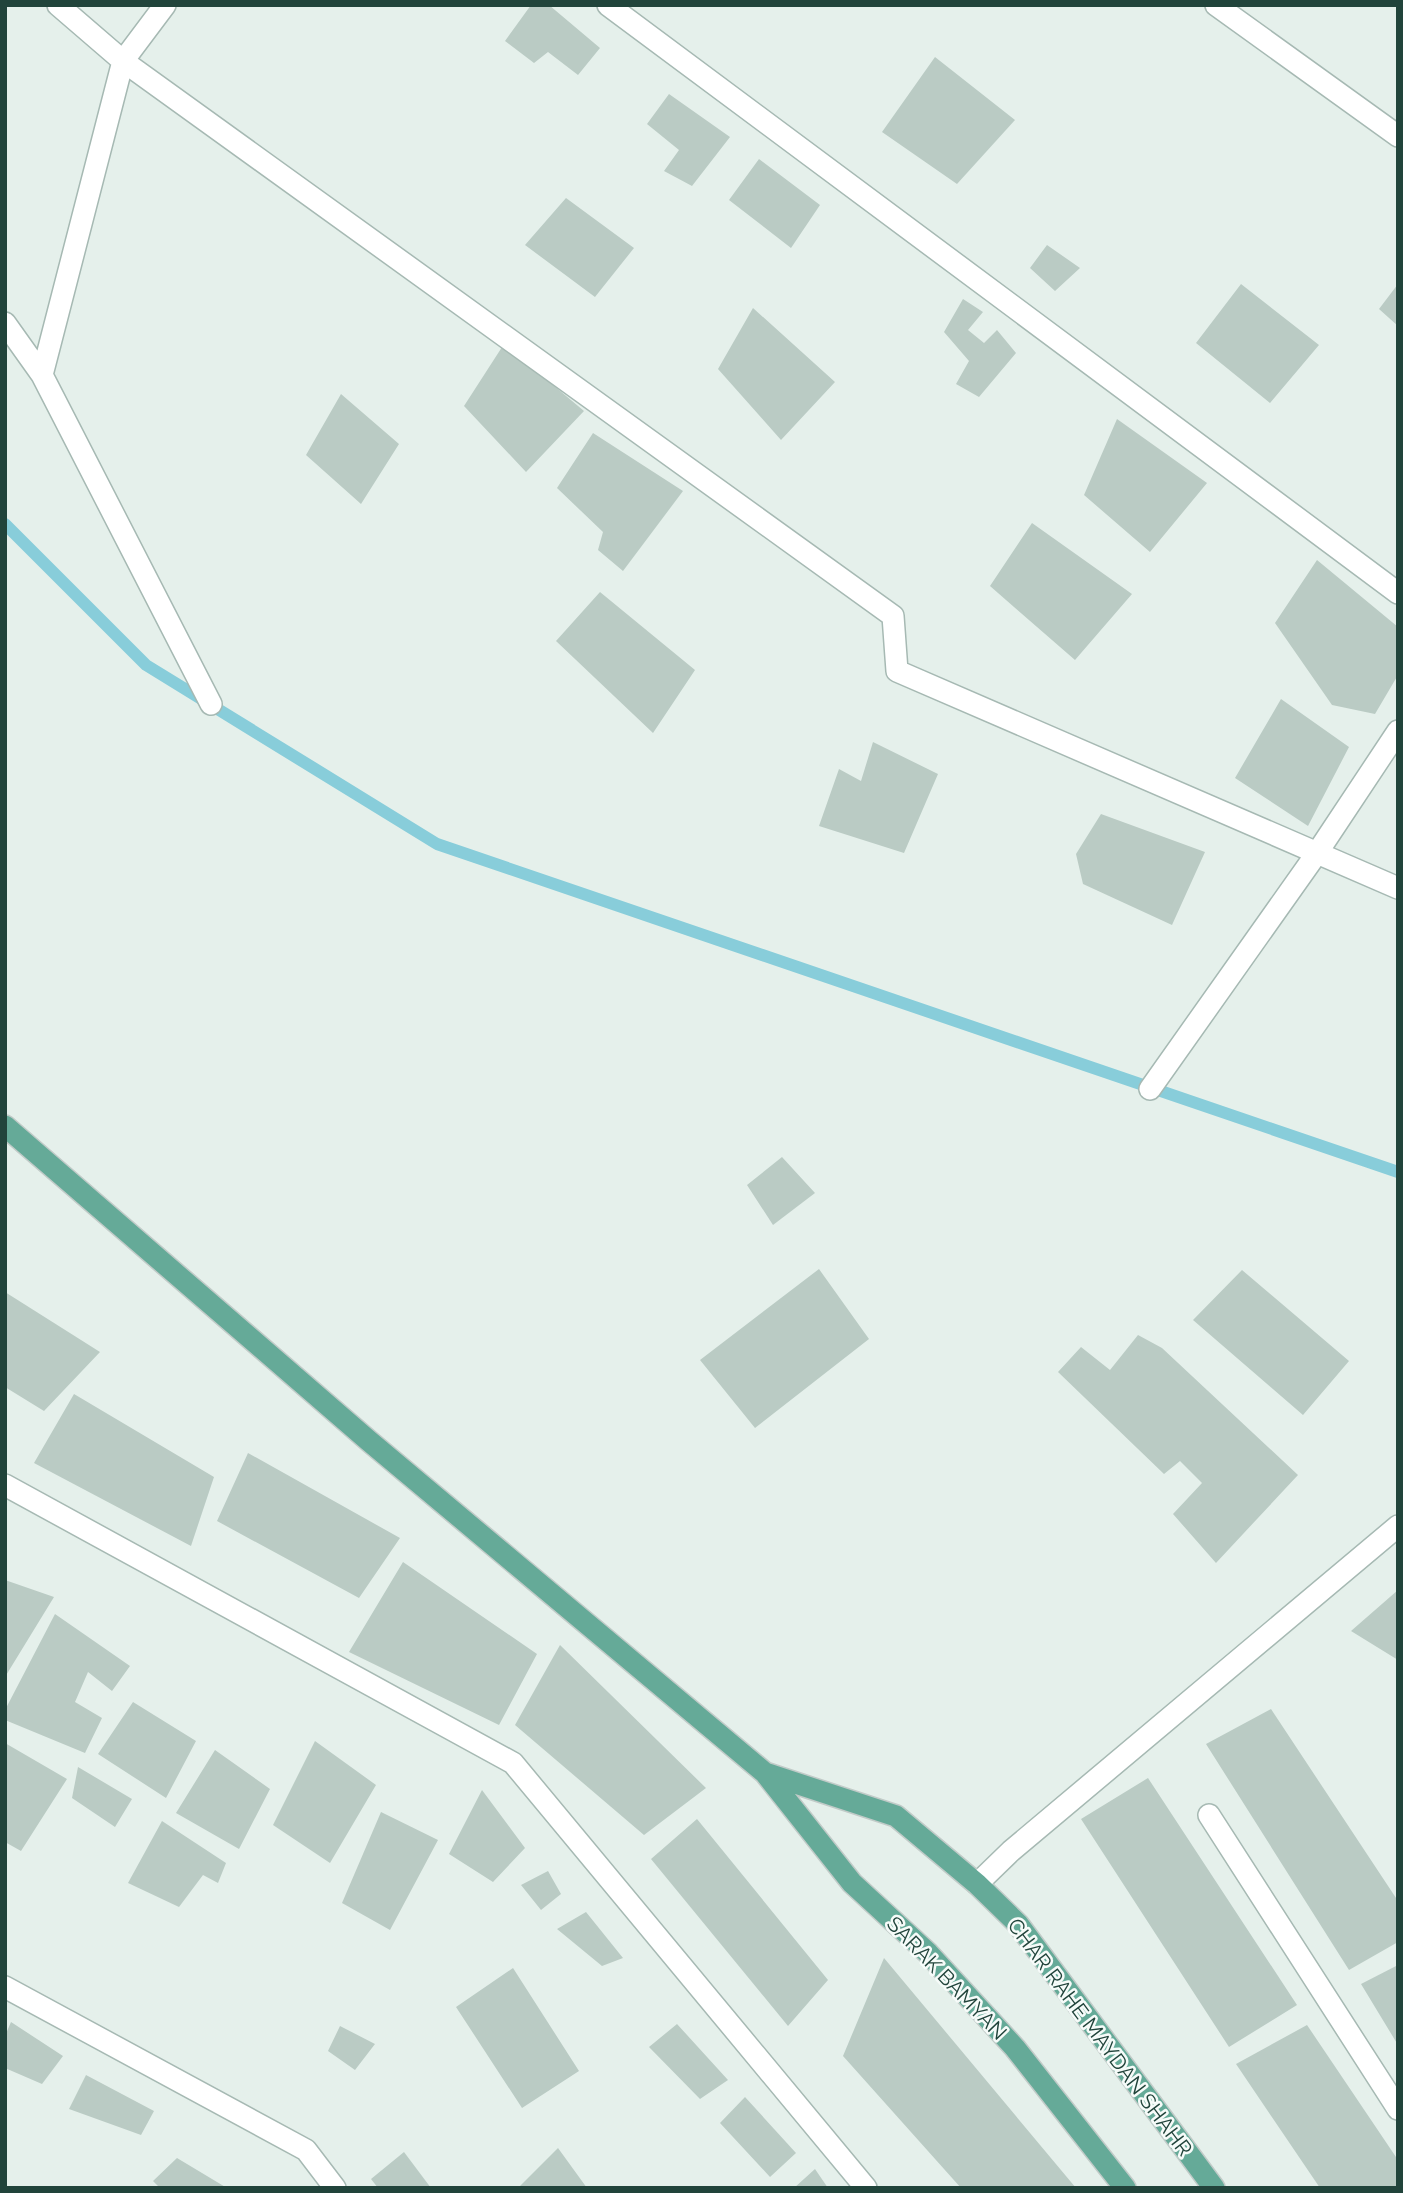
<svg xmlns="http://www.w3.org/2000/svg" width="1403" height="2193" font-family="Raleway,sans-serif">
<style>
.lines{fill:none;stroke-linecap:round;stroke-linejoin:round}
.stream{stroke:#88cdda;stroke-width:12}
.building{fill:#bacbc4}
.lane-casing{stroke:#a6b9b3;stroke-width:24}
.street-casing{stroke:#a6b9b3;stroke-width:24}
.primary-casing{stroke:#c1cbc8;stroke-width:24}
.lane{stroke:#fff;stroke-width:21}
.street{stroke:#fff;stroke-width:21}
.primary{stroke:#65aa98;stroke-width:21}
.labels{text-anchor:middle;dominant-baseline:central;stroke-width:5;stroke-linejoin:round;paint-order:stroke}
.street-label{font-size:21px;fill:#21443b;stroke:#f6fbf9}
</style>
<rect width="100%" height="100%" fill="#e5f0eb"/>
<g class="lines">
<path class="stream" d="M5 524 146 665 437 844 1398 1172"/>
</g>
<path class="building" d="M531 5H549L600 48 578 75 548 52 534 63 505 41Z
M935 57 1015 120 957 184 882 132Z
M669 94 730 137 692 186 664 171 679 150 647 124Z
M759 159 820 205 791 248 729 200Z
M566 198 634 248 595 297 525 245Z
M1047 245 1080 268 1055 291 1030 268Z
M1241 284 1319 345 1270 403 1196 343Z
M1398 284V326L1379 309Z
M963 299 983 312 968 330 984 343 997 330 1016 353 979 397 956 384 969 361 944 332Z
M753 308 835 382 781 440 718 369Z
M504 344 584 411 526 472 464 406Z
M341 394 399 444 361 504 306 455Z
M1117 419 1207 483 1150 552 1084 495Z
M593 433 683 491 623 571 598 550 603 532 557 488Z
M1032 523 1132 594 1075 660 990 586Z
M1317 560 1398 627V675L1375 714 1332 705 1275 623Z
M600 592 695 670 653 733 556 641Z
M1281 699 1349 747 1308 826 1235 778Z
M873 742 938 774 904 853 819 826 839 769 861 781Z
M1101 814 1205 852 1172 925 1083 884 1076 854Z
M782 1157 815 1193 773 1225 747 1185Z
M819 1269 869 1339 755 1428 700 1360Z
M1242 1270 1349 1361 1303 1415 1193 1320Z
M5 1292 100 1352 44 1411 5 1387Z
M1138 1335 1162 1348 1298 1475 1216 1563 1173 1514 1202 1483 1180 1461 1164 1474 1058 1372 1081 1347 1110 1370Z
M74 1394 214 1477 191 1546 34 1463Z
M248 1453 400 1538 359 1598 217 1521Z
M403 1562 537 1654 499 1725 349 1652Z
M5 1580 54 1597 5 1677Z
M1398 1590V1660L1351 1631Z
M55 1614 130 1666 112 1691 88 1672 75 1702 102 1718 85 1753 5 1720V1710Z
M560 1645 706 1788 644 1835 515 1725Z
M133 1702 196 1741 166 1798 98 1754Z
M1271 1709 1398 1901V1942L1349 1970 1206 1744Z
M315 1741 376 1785 330 1863 273 1825Z
M5 1743 67 1779 21 1851 5 1842Z
M215 1750 270 1789 239 1849 176 1813Z
M78 1767 132 1799 115 1827 72 1798Z
M1148 1778 1297 2005 1229 2047 1081 1819Z
M482 1790 525 1848 493 1882 449 1854Z
M381 1812 438 1840 390 1930 342 1903Z
M697 1819 828 1980 788 2026 651 1859Z
M162 1821 226 1863 218 1883 203 1875 179 1907 128 1883Z
M548 1871 561 1894 541 1910 521 1885Z
M586 1912 623 1958 602 1966 557 1929Z
M884 1958 1076 2188H961L843 2056Z
M1398 1965V2045L1361 1984Z
M513 1968 579 2071 522 2108 456 2007Z
M11 2022 63 2056 42 2084 5 2068V2036Z
M677 2024 728 2080 700 2099 649 2047Z
M1307 2025 1398 2160V2188H1320L1236 2064Z
M340 2026 375 2044 355 2070 328 2051Z
M86 2075 154 2111 141 2135 69 2109Z
M745 2097 796 2153 770 2177 720 2123Z
M558 2148 587 2188H518Z
M404 2152 431 2188H378L371 2179Z
M177 2158 227 2188H160L153 2181Z
M815 2169 828 2188H794Z"/>
<g class="lines">
<g class="lane-casing">
<path id="lane" d="M1209 1815 1398 2109"/>
</g>
<g class="street-casing">
<path id="street" d="M58 5 123 61 893 616 897 671 1398 888
M608 5 1398 593
M1216 5 1398 136
M5 323 42 375 123 61 165 5
M42 375 211 704
M1150 1089 1317 853 1398 731
M5 1485 513 1763 866 2188
M977 1884 1011 1851 1398 1526
M5 1987 306 2150 335 2188"/>
</g>
<g class="primary-casing">
<path id="primary" d="M5 1126 369 1441 765 1773 852 1883 928 1953 1015 2048 1125 2188
M765 1773 896 1816 977 1884 1018 1924 1214 2188"/>
</g>
<use href="#lane" class="lane"/>
<use href="#street" class="street"/>
<use href="#primary" class="primary"/>
</g>
<g class="labels">
<g class="street-label">
<text transform="translate(947 1978) rotate(46)">SARAK BAMYAN</text>
<text transform="translate(1100 2037) rotate(53)">CHAR RAHE MAYDAN SHAHR</text>
</g>
</g>
<rect width="1403" height="2193" fill="none" stroke="#21443b" stroke-width="14"/>
</svg>
